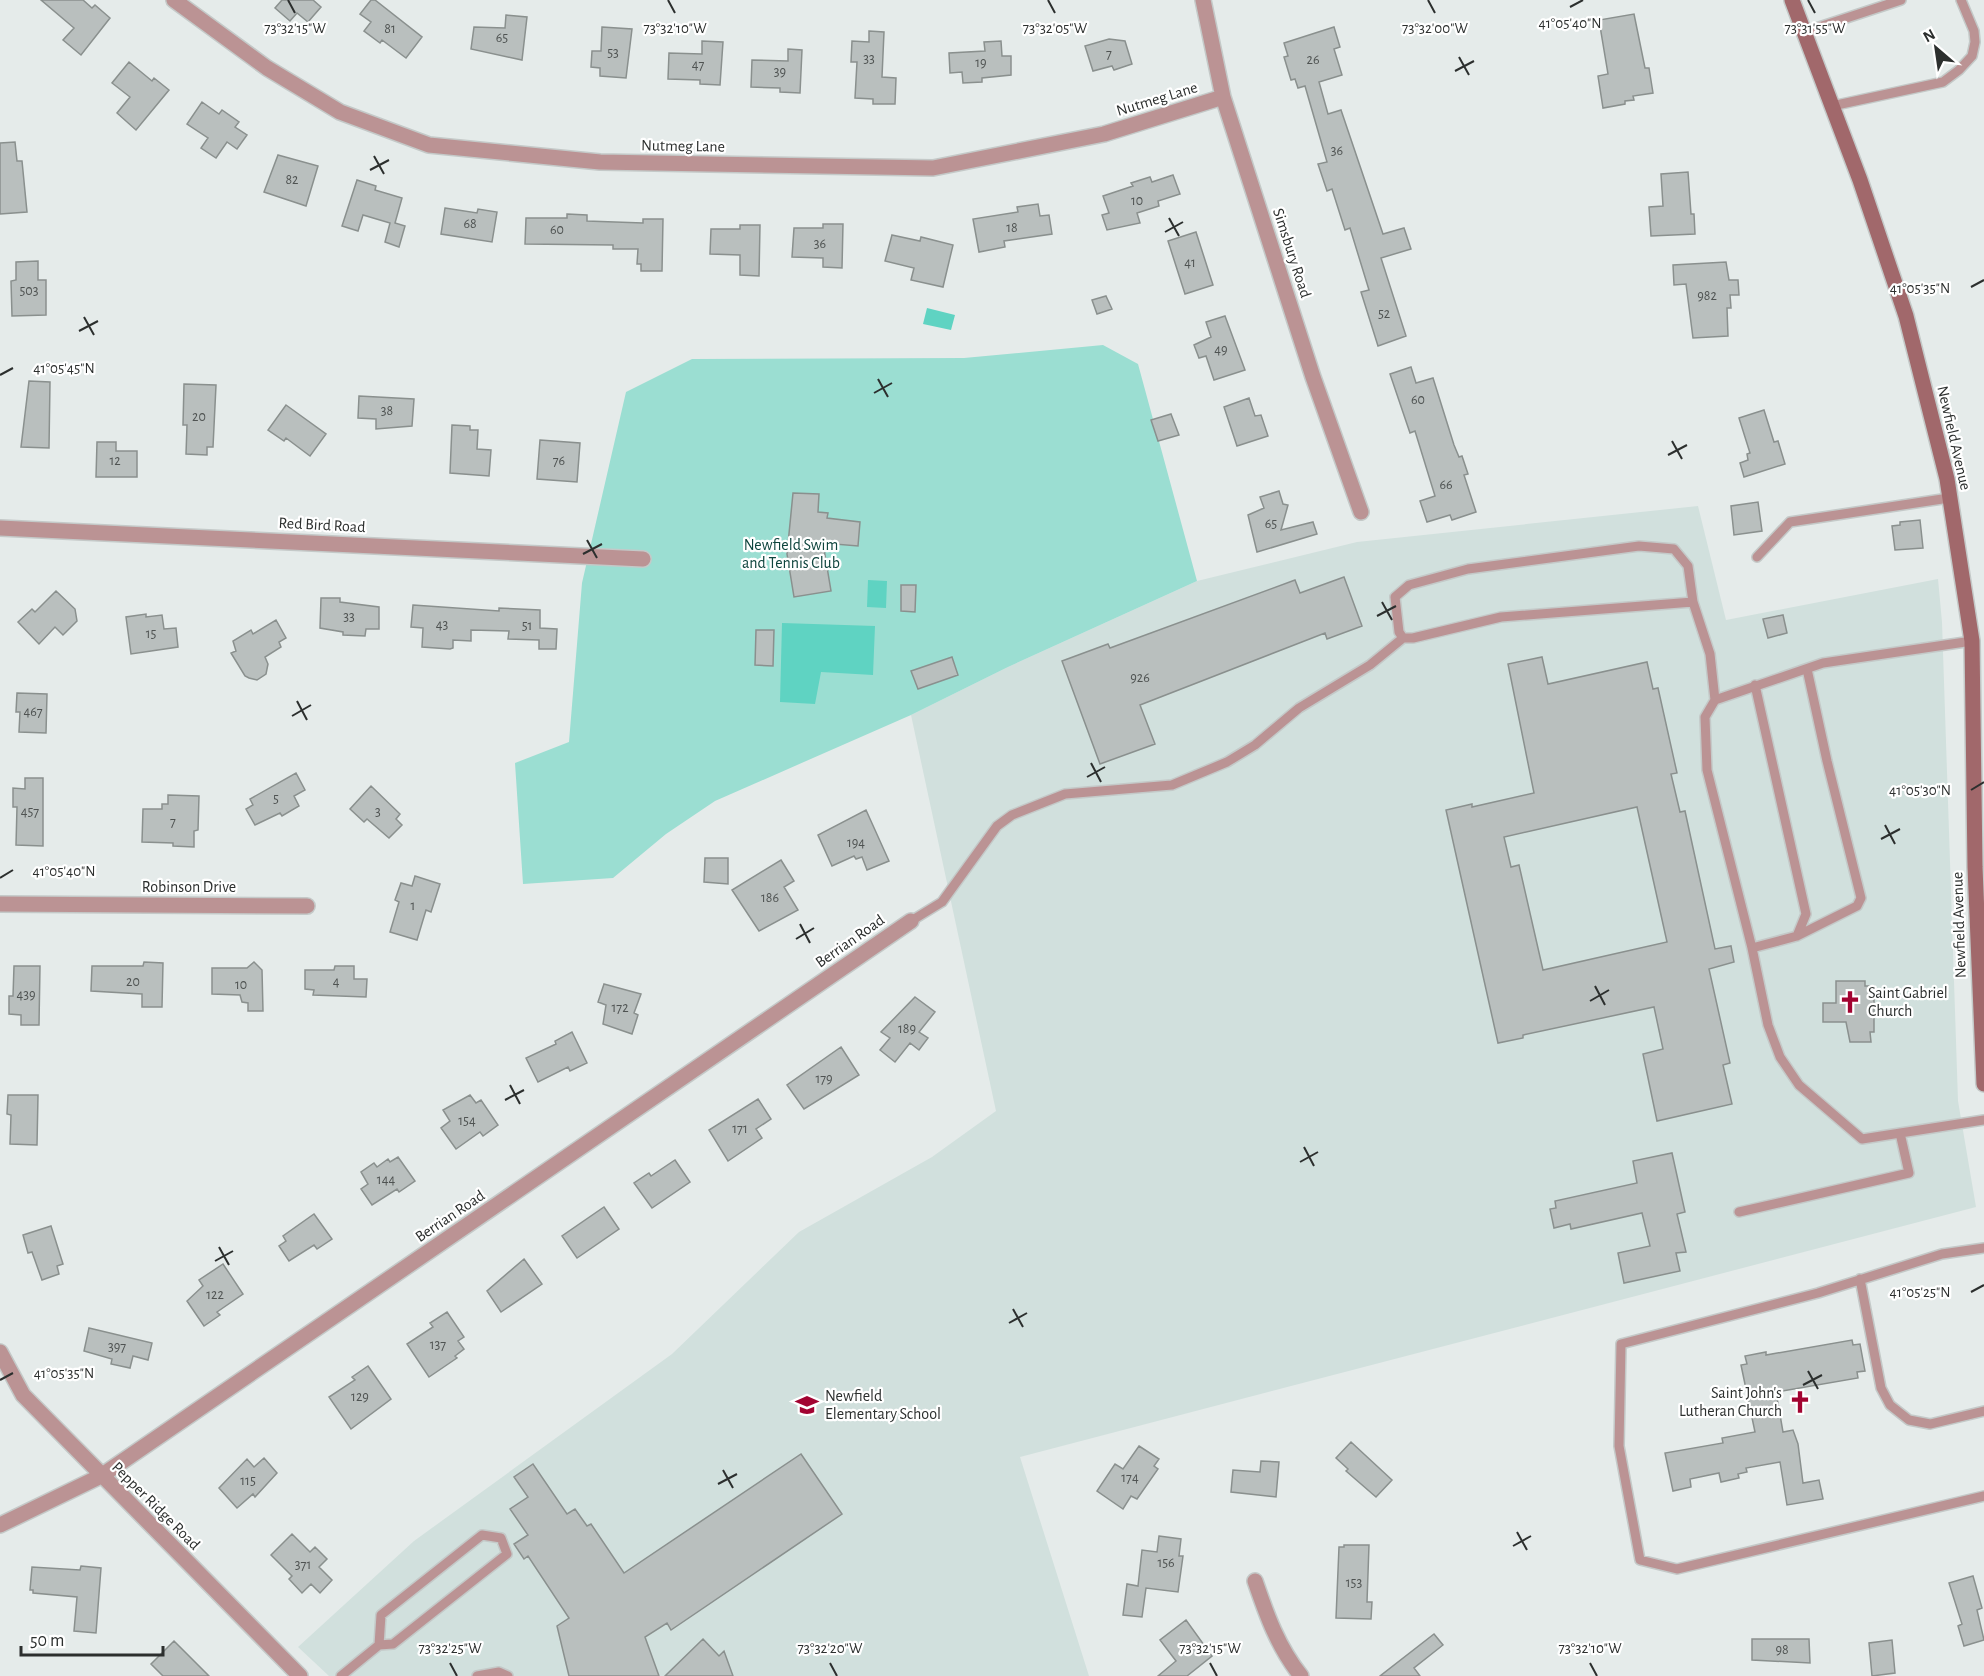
<svg xmlns="http://www.w3.org/2000/svg" width="1984" height="1676" font-family="'Alegreya Sans',sans-serif">
<style>
.built{fill:#d1e0dd}
.green{fill:#9bded2}
.water{fill:#5fd3c2}
.building{fill:#b9bfbe;stroke:#8a908e;stroke-width:1.5;fill-rule:evenodd}
.lines{fill:none;stroke-linecap:round;stroke-linejoin:round}
.service-casing{stroke:#c4c9c8;stroke-width:12}
.minor-casing{stroke:#c4c9c8;stroke-width:18}
.secondary-casing{stroke:#c4c9c8;stroke-width:18}
.service{stroke:#bb9394;stroke-width:9}
.minor{stroke:#bb9394;stroke-width:15}
.secondary{stroke:#a1686b;stroke-width:15}
.ticks{fill:none;stroke:#2c2f2e;stroke-width:2}
.labels{text-anchor:middle;dominant-baseline:central;stroke-width:4.5;stroke-linejoin:round;paint-order:stroke}
.number-label{font-size:14px;fill:#4f5352}
.street-label{font-size:16px;fill:#2c2f2e;stroke:#fff}
.park-label{font-size:16px;fill:#0e443d;stroke:#fff}
.poi-label{font-size:16px;fill:#2c2f2e;stroke:#fff;text-anchor:start}
.ticks-label{font-size:15px;text-anchor:middle;fill:#2c2f2e;stroke:#fff;stroke-width:4.5;stroke-linejoin:round;paint-order:stroke}
</style>
<rect width="100%" height="100%" fill="#e5ebea"/>
<path class="built" d="M1698 506 1726 620 1938 579 1942 622 1958 1101 1976 1207 1020 1457 1089 1676H329L298 1647 414 1541 672 1354 799 1232 932 1157 996 1111 911 715 1008 667 1197 581 1357 542Z"/>
<path class="green" d="M1103 345 1138 364 1197 581 1008 667 911 715 715 801 666 834 613 878 523 884 515 763 569 742 582 583 626 392 692 359 964 358Z"/>
<path class="water" d="M927 308 955 315 951 330 923 324Z
M868 580 887 581 886 608 867 607Z
M782 623 875 626 873 675 821 672 815 704 780 702Z"/>
<path class="building" d="M41 0H83L92 8 95 5 110 18 81 55 63 40 74 28Z
M282 0H313L321 7 308 22 297 13 290 21 275 8Z
M371 0H375L422 37 406 58 382 40 380 43 364 31 371 22 360 14Z
M1634 14 1645 68H1649L1653 93 1633 96 1634 100 1625 101V104L1603 108 1598 76 1608 74 1599 20Z
M506 15 527 17 522 60 471 49 474 27 505 28Z
M602 27 632 29 626 78 600 76V68L591 67 592 51H601Z
M1334 27 1340 47 1334 49 1342 75 1319 82 1328 114 1341 110 1383 234 1404 228 1411 249 1381 258 1406 336 1378 346 1361 292 1369 290 1350 228 1345 230 1332 189 1327 191 1318 164 1327 162 1305 86 1298 88 1295 79 1291 80 1284 57 1288 56 1284 43Z
M869 31 884 32 882 77 896 78 895 104H873V99L855 98 857 62H851L852 41 869 42Z
M1109 39 1125 41 1132 64 1114 70 1112 66 1093 71 1085 46Z
M702 41 723 42 720 85 700 84V80L668 79 669 53 702 54Z
M1001 41 1002 56H1011V75L982 78V82L963 83 962 72 950 73 949 53 985 51 984 42Z
M788 49 802 50 800 93 780 92V88L751 87 752 60 788 61Z
M129 62 152 81 154 78 169 90 136 130 117 113 130 97 112 83Z
M202 102 219 114 222 110 239 122 235 127 247 135 237 149 227 142 216 158 201 148 208 138 187 124Z
M15 142 17 161H22L27 212 0 214V143Z
M278 155 318 166 306 206 264 192Z
M1688 172 1691 214H1694L1695 234 1651 236 1649 207 1663 206 1661 174Z
M1173 175 1180 194 1158 201 1159 206 1137 213 1140 223 1107 230 1102 215 1109 213 1103 196 1133 186 1131 183 1150 177 1152 182Z
M357 180 376 186 375 190 402 198 395 223 405 226 399 247 385 242 390 223 363 215 358 231 342 226Z
M1038 204 1040 216 1049 215 1052 234 1004 241 1005 247 979 252 973 219 1018 212 1017 207Z
M445 208 477 213 478 209 497 212 492 242 441 234Z
M567 214 587 215V221L643 223V219H663L662 271H641V264H637L638 249H613V245L525 244 526 218H567Z
M823 224H843L842 268 823 267V258L792 257 794 228H823Z
M740 225H760L759 276 740 275V255L710 254 711 229H740Z
M1196 232 1213 285 1185 294 1168 241Z
M892 235 920 241 921 237 953 245 943 287 911 280 914 268 885 261Z
M38 261V280H46V315L12 316 11 281 16 280V262Z
M1726 262 1729 280H1738L1739 295H1730L1731 308H1727L1728 336 1693 338 1686 284 1674 285 1673 265Z
M1106 296 1112 309 1097 314 1092 300Z
M1225 316 1245 370 1214 380 1206 356 1199 358 1194 345 1211 337 1206 322Z
M1411 367 1416 383 1433 378 1454 445 1459 457 1462 456 1468 474 1464 475 1476 512 1452 520 1450 515 1427 522 1420 501 1435 496 1415 431 1410 433 1390 374Z
M29 381 50 382 49 448 21 447Z
M184 384 216 385 213 447H207V455L186 454 187 425H183Z
M359 396 414 399 412 426 376 429V419L358 418Z
M1249 398 1255 416 1261 415 1268 436 1237 446 1224 407Z
M286 405 326 434 310 456 286 438 284 441 268 430Z
M1764 410 1774 442 1778 441 1785 464 1744 477 1740 463 1748 460 1747 454 1750 453 1739 418Z
M1171 414 1179 435 1158 441 1151 420Z
M452 425 470 426V430H478L477 449 491 450 489 476 450 473Z
M540 440 580 443 577 482 537 479Z
M97 442H116V451H137V477H96Z
M1279 491 1283 504 1288 505 1281 530 1313 522 1317 534 1257 552 1248 515 1264 508 1260 497Z
M793 493 819 494 818 512 828 513 827 518 860 522 858 546 823 543 831 591 794 597 787 554Z
M1758 502 1762 531 1734 535 1731 506Z
M1920 520 1923 548 1895 550 1892 526 1900 525V522Z
M1344 577 1362 626 1327 639 1325 633 1140 705 1155 744 1100 764 1062 661 1108 644 1110 648 1295 580 1300 593Z
M901 585H916L915 612 901 611Z
M56 591 75 609 77 621 63 635 55 627 39 644 18 622 32 609 35 612Z
M321 598H340V602L379 607V629H366L365 636 343 635V632L320 628Z
M413 605 499 611V608L540 610V628L557 629 556 649H539V640L508 639 509 631 471 630V641L453 640V648L450 649 422 647 423 628 411 627Z
M146 614V617L162 615 164 629 176 628 178 647 131 654 126 617Z
M1783 615 1787 633 1768 638 1763 619Z
M276 620 286 638 279 642 281 647 265 657 268 664 266 674 257 680 249 678 245 676 231 653 236 651 233 641 251 630 253 634Z
M756 630H774L773 666 755 665Z
M952 657 958 675 918 689 911 671Z
M1542 657 1548 684 1647 662 1653 689 1658 688 1677 773 1671 774 1680 812 1685 811 1715 949 1731 946 1734 962 1709 969 1730 1063 1723 1065 1732 1104 1657 1121 1643 1054 1663 1049 1654 1007 1523 1035V1038L1498 1043 1446 810 1472 804V807L1534 793 1508 664ZM1637 807 1667 942 1543 970 1519 865 1511 867 1504 837Z
M17 693 47 694 46 733 19 732 20 712H16Z
M296 773 305 790 294 796 299 806 282 816 280 813 255 825 246 809 253 805 250 799Z
M25 778H43V846L16 845 17 807H13V788L25 789Z
M371 786 400 814 396 819 402 825 389 838 367 819 364 822 350 809Z
M168 795 199 796 198 830 194 831V847L173 846V843L142 842 143 809H162V804H168Z
M866 810 889 861 867 870 862 857 856 859 854 856 832 866 818 835Z
M705 858H728V884L704 882Z
M781 860 794 881 784 887 798 910 759 931 732 890Z
M415 876 440 884 431 912 426 910 417 940 390 932 399 902 395 900 401 883 412 886Z
M144 962 163 963 162 1007H142V994L91 991 92 966H143Z
M254 962 262 970 263 1011H248V1003L242 1002 240 995 212 994V968H247Z
M14 966H40L39 1025H21V1015L9 1014V996H13Z
M335 966H354V979H367L366 997 313 995 314 990 305 989V970H334Z
M1836 981H1865V986H1874V1032H1870L1871 1042H1850L1846 1022H1823V1003H1836Z
M604 984 641 994 634 1013 638 1015 632 1034 603 1024 606 1005 598 1002Z
M915 997 935 1012 919 1032 928 1038 919 1050 910 1043 895 1062 880 1050 890 1038 881 1032Z
M572 1032 587 1063 570 1071 568 1067 538 1082 526 1058 556 1044 555 1041Z
M841 1047 859 1075 804 1109 787 1085Z
M8 1095H38L37 1145 10 1144 11 1115 7 1114Z
M470 1095 476 1103 481 1100 498 1125 483 1136 480 1132 456 1149 441 1128 450 1121 443 1110Z
M758 1099 771 1119 756 1129 762 1138 728 1161 709 1130Z
M1672 1153 1685 1212 1677 1214 1686 1252 1676 1253 1680 1271 1624 1283 1618 1253 1650 1246 1642 1213 1571 1229 1570 1224 1554 1228 1550 1209 1556 1208 1555 1201 1637 1183 1633 1161Z
M398 1157 415 1181 399 1192 397 1189 372 1205 361 1189 368 1184 361 1172 374 1163 377 1167 388 1159 390 1162Z
M675 1160 690 1182 652 1208 634 1183 649 1173 651 1176Z
M604 1207 619 1229 577 1258 562 1236Z
M314 1214 332 1239 317 1249 314 1245 289 1261 279 1246 286 1241 283 1236Z
M51 1226 63 1264 57 1266 59 1274 42 1280 32 1252 28 1253 23 1235Z
M524 1259 542 1284 501 1312 487 1291Z
M223 1264 243 1294 217 1312 220 1315 204 1326 187 1301 203 1286 199 1280Z
M447 1312 464 1337 458 1341 464 1349 455 1356 457 1358 429 1377 407 1344 433 1327 430 1323Z
M89 1328 152 1343 148 1360 133 1356 130 1368 111 1364 112 1359 84 1351Z
M1852 1340 1853 1345 1860 1344 1865 1371 1857 1372 1858 1378 1776 1392 1783 1432 1793 1430 1798 1444 1803 1483 1819 1480 1823 1499 1787 1505 1780 1462 1746 1468 1747 1472 1738 1474 1739 1478 1721 1482 1719 1473 1690 1479 1691 1487 1673 1491 1665 1453 1723 1443 1722 1438 1755 1432 1741 1365 1747 1364 1745 1356 1766 1352V1355Z
M368 1366 391 1399 351 1429 329 1397 355 1380 352 1377Z
M1351 1442 1392 1480 1376 1497 1346 1471 1348 1469 1336 1458Z
M1139 1446 1159 1459 1154 1466 1158 1469 1137 1499 1131 1496 1123 1509 1097 1491 1115 1464 1123 1469Z
M801 1454 842 1514 671 1630 667 1623 645 1637 659 1676H569L557 1626 569 1618 528 1556 524 1559 514 1544 528 1535 510 1509 528 1497 514 1477 533 1464 567 1514 575 1509 587 1526 591 1524 624 1573Z
M264 1458 277 1473 255 1497 253 1494 237 1508 219 1488 247 1459 254 1467Z
M1261 1461 1279 1462 1276 1497 1231 1492 1233 1470 1260 1472Z
M292 1534 310 1552 315 1547 327 1559 319 1567 332 1580 320 1593 311 1584 302 1593 289 1579 292 1576 271 1555Z
M1159 1536 1181 1539 1179 1556H1183L1178 1592 1146 1588 1142 1617 1123 1615 1127 1584 1138 1586 1142 1550 1157 1552Z
M1344 1545H1369L1367 1602H1372L1371 1619 1336 1618 1339 1547H1344Z
M81 1566 101 1568 96 1633 74 1631 77 1597 33 1593V1590H30L32 1567 80 1570Z
M1973 1576 1982 1608 1977 1610 1984 1640 1964 1646 1958 1626 1962 1624 1949 1583Z
M1186 1620 1212 1656 1187 1676H1158L1176 1661 1160 1640Z
M1434 1634 1443 1645 1414 1668 1420 1676H1380Z
M703 1639 719 1656 724 1651 733 1676H665Z
M1752 1639H1809L1810 1663 1752 1660Z
M1892 1640 1895 1673 1872 1676 1869 1643Z
M174 1641 209 1676H163L151 1664Z"/>
<g class="lines">
<g class="service-casing">
<path id="service" d="M1804 32 1901 0
M1832 106 1943 82 1959 70 1972 56 1975 42 1974 31 1961 0
M1757 557 1790 522 1949 498
M1693 602 1501 617 1413 638H1403L1399 632 1395 597 1409 585 1468 569 1639 546 1674 549 1688 566 1693 602 1710 654 1715 700
M1972 641 1823 663 1715 700 1705 717 1707 770 1752 948 1768 1025 1780 1057 1799 1085 1862 1139 1984 1120
M1755 685 1806 914 1797 936
M911 921 942 902 997 826 1012 815 1065 794 1172 785 1227 762 1255 745 1299 708 1370 665 1403 638
M1752 948 1797 936 1857 906 1861 898 1827 761 1807 669
M1739 1212 1909 1173 1900 1133
M1984 1248 1942 1254 1818 1293 1621 1344 1619 1446 1640 1560 1677 1569 1984 1496
M1860 1279 1881 1388 1890 1405 1909 1420 1930 1424 1984 1411
M341 1676 379 1645 393 1644 507 1554 501 1538 482 1535 381 1615 379 1645
M477 1676 499 1672 508 1676"/>
</g>
<g class="minor-casing">
<path id="minor" d="M174 0 267 68 340 112 429 145 600 162 933 168 1104 134 1223 97
M1203 0 1223 97 1313 377 1361 512
M0 528 643 559
M0 904 307 906
M0 1352 23 1395 300 1676
M0 1525 101 1476 911 921
M1255 1581C1267 1616 1278 1647 1301 1676"/>
</g>
<g class="secondary-casing">
<path id="secondary" d="M1792 0 1860 180 1906 316 1947 479 1972 641 1975 867 1984 1084"/>
</g>
<use href="#service" class="service"/>
<use href="#minor" class="minor"/>
<use href="#secondary" class="secondary"/>
</g>
<path class="ticks" d="M288 0 295 13M668 0 675 13M1048 0 1055 13M1428 0 1435 13M1808 0 1815 13M1570 7 1583 0M1459 57 1469 75M1455 71 1474 61M374 156 384 174M370 170 389 160M1169 218 1179 236M1165 232 1183 222M1971 287 1984 280M84 317 94 335M79 331 98 321M0 375 13 368M878 379 888 397M874 393 892 383M1672 441 1682 459M1668 455 1687 445M587 540 597 558M583 554 602 544M1382 602 1392 620M1377 616 1396 606M297 701 307 720M292 716 311 705M1091 763 1101 782M1087 777 1105 767M1971 790 1984 782M1885 825 1895 844M1881 839 1900 829M0 878 13 870M800 924 810 943M796 939 814 928M1595 986 1605 1005M1590 1001 1609 990M510 1085 520 1104M505 1100 524 1090M1304 1147 1314 1166M1300 1162 1318 1152M219 1247 229 1265M215 1261 233 1251M1971 1292 1984 1285M1013 1309 1023 1327M1009 1323 1027 1313M1808 1371 1818 1389M0 1380 13 1373M1803 1385 1822 1375M723 1470 733 1488M718 1484 737 1474M1517 1532 1527 1550M1513 1546 1531 1536M450 1663 457 1676M830 1663 837 1676M1210 1663 1217 1676M1590 1663 1597 1676"/>
<defs>
<g id="church-bare" transform="scale(1.8)"><path d="M-1.2-6h2.4v3.5h3.3v2.4h-3.3V6h-2.4V-.1h-3.3v-2.4h3.3Z" fill="#a20331" stroke="#fff" stroke-width="2.5" paint-order="stroke"/></g>
<g id="school-bare" transform="scale(1.8)"><path d="M0-5L7-2L0 1L-7-2ZM-4 1L0 2.5L4 1V4Q0 6-4 4Z" fill="#a20331" stroke="#fff" stroke-width="2.5" paint-order="stroke"/></g>
</defs>
<g fill-rule="evenodd">
<use href="#church-bare" x="1850" y="1002"/>
<use href="#church-bare" x="1800" y="1402"/>
<use href="#school-bare" x="807" y="1405"/>
</g>
<g class="labels">
<g class="number-label">
<text x="390" y="29">81</text>
<text x="502" y="38">65</text>
<text x="613" y="53">53</text>
<text x="1109" y="54">7</text>
<text x="869" y="59">33</text>
<text x="1313" y="60">26</text>
<text x="981" y="63">19</text>
<text x="698" y="65">47</text>
<text x="780" y="72">39</text>
<text x="1337" y="151">36</text>
<text x="292" y="180">82</text>
<text x="1137" y="201">10</text>
<text x="470" y="224">68</text>
<text x="1012" y="228">18</text>
<text x="557" y="230">60</text>
<text x="820" y="244">36</text>
<text x="1190" y="263">41</text>
<text x="29" y="291">503</text>
<text x="1707" y="296">982</text>
<text x="1384" y="314">52</text>
<text x="1221" y="350">49</text>
<text x="1418" y="400">60</text>
<text x="387" y="411">38</text>
<text x="199" y="417">20</text>
<text x="115" y="461">12</text>
<text x="559" y="461">76</text>
<text x="1446" y="485">66</text>
<text x="1271" y="524">65</text>
<text x="349" y="617">33</text>
<text x="442" y="625">43</text>
<text x="527" y="626">51</text>
<text x="151" y="634">15</text>
<text x="1140" y="678">926</text>
<text x="33" y="712">467</text>
<text x="276" y="799">5</text>
<text x="30" y="812">457</text>
<text x="378" y="812">3</text>
<text x="173" y="822">7</text>
<text x="856" y="843">194</text>
<text x="770" y="898">186</text>
<text x="413" y="906">1</text>
<text x="133" y="982">20</text>
<text x="336" y="982">4</text>
<text x="241" y="985">10</text>
<text x="26" y="995">439</text>
<text x="620" y="1008">172</text>
<text x="907" y="1029">189</text>
<text x="824" y="1079">179</text>
<text x="467" y="1121">154</text>
<text x="740" y="1129">171</text>
<text x="386" y="1180">144</text>
<text x="215" y="1295">122</text>
<text x="438" y="1345">137</text>
<text x="117" y="1347">397</text>
<text x="360" y="1397">129</text>
<text x="1130" y="1478">174</text>
<text x="248" y="1481">115</text>
<text x="1166" y="1563">156</text>
<text x="303" y="1565">371</text>
<text x="1354" y="1583">153</text>
<text x="1782" y="1650">98</text>
</g>
<g class="street-label">
<text transform="translate(1157 99) rotate(-17)">Nutmeg Lane</text>
<text transform="translate(683 146) rotate(1)">Nutmeg Lane</text>
<text transform="translate(1292 253) rotate(72)">Simsbury Road</text>
<text transform="translate(1954 438) rotate(77)">Newfield Avenue</text>
<text transform="translate(322 525) rotate(3)">Red Bird Road</text>
<text x="189" y="887">Robinson Drive</text>
<text transform="translate(1959 925) rotate(-92)">Newfield Avenue</text>
<text transform="translate(850 941) rotate(-35)">Berrian Road</text>
<text transform="translate(450 1216) rotate(-34)">Berrian Road</text>
<text transform="translate(156 1506) rotate(45)">Pepper Ridge Road</text>
</g>
<g class="park-label">
<text x="791" y="545">Newfield Swim<tspan x="791" dy="18">and Tennis Club</tspan></text>
</g>
<g class="poi-label">
<text x="1868" y="993">Saint Gabriel<tspan x="1868" dy="18">Church</tspan></text>
<text x="1782" y="1393" text-anchor="end">Saint John's<tspan x="1782" dy="18">Lutheran Church</tspan></text>
<text x="825" y="1396">Newfield<tspan x="825" dy="18">Elementary School</tspan></text>
</g>
</g>
<g class="ticks-label">
<text x="1570" y="28">41°05'40"N</text>
<text x="295" y="33">73°32'15"W</text>
<text x="675" y="33">73°32'10"W</text>
<text x="1055" y="33">73°32'05"W</text>
<text x="1435" y="33">73°32'00"W</text>
<text x="1815" y="33">73°31'55"W</text>
<text x="1920" y="293">41°05'35"N</text>
<text x="64" y="373">41°05'45"N</text>
<text x="1920" y="795">41°05'30"N</text>
<text x="64" y="876">41°05'40"N</text>
<text x="1920" y="1297">41°05'25"N</text>
<text x="64" y="1378">41°05'35"N</text>
<text x="450" y="1653">73°32'25"W</text>
<text x="830" y="1653">73°32'20"W</text>
<text x="1210" y="1653">73°32'15"W</text>
<text x="1590" y="1653">73°32'10"W</text>
</g>
<g transform="translate(1936 48) rotate(331)" stroke="#ffffff" stroke-width="4.5" paint-order="stroke">
<path d="M0-4.5L10 22L0 15L-10 22Z" fill="#2c2f2e"/>
<text y="-9" font-size="16" font-weight="bold" text-anchor="middle" fill="#2c2f2e">N</text>
</g>
<path d="M21 1646v9h142v-9" fill="none" stroke="#2c2f2e" stroke-width="3"/>
<text x="30" y="1646" font-size="18" fill="#2c2f2e" stroke="#ffffff" stroke-width="4.5" paint-order="stroke">50 m</text>
</svg>
